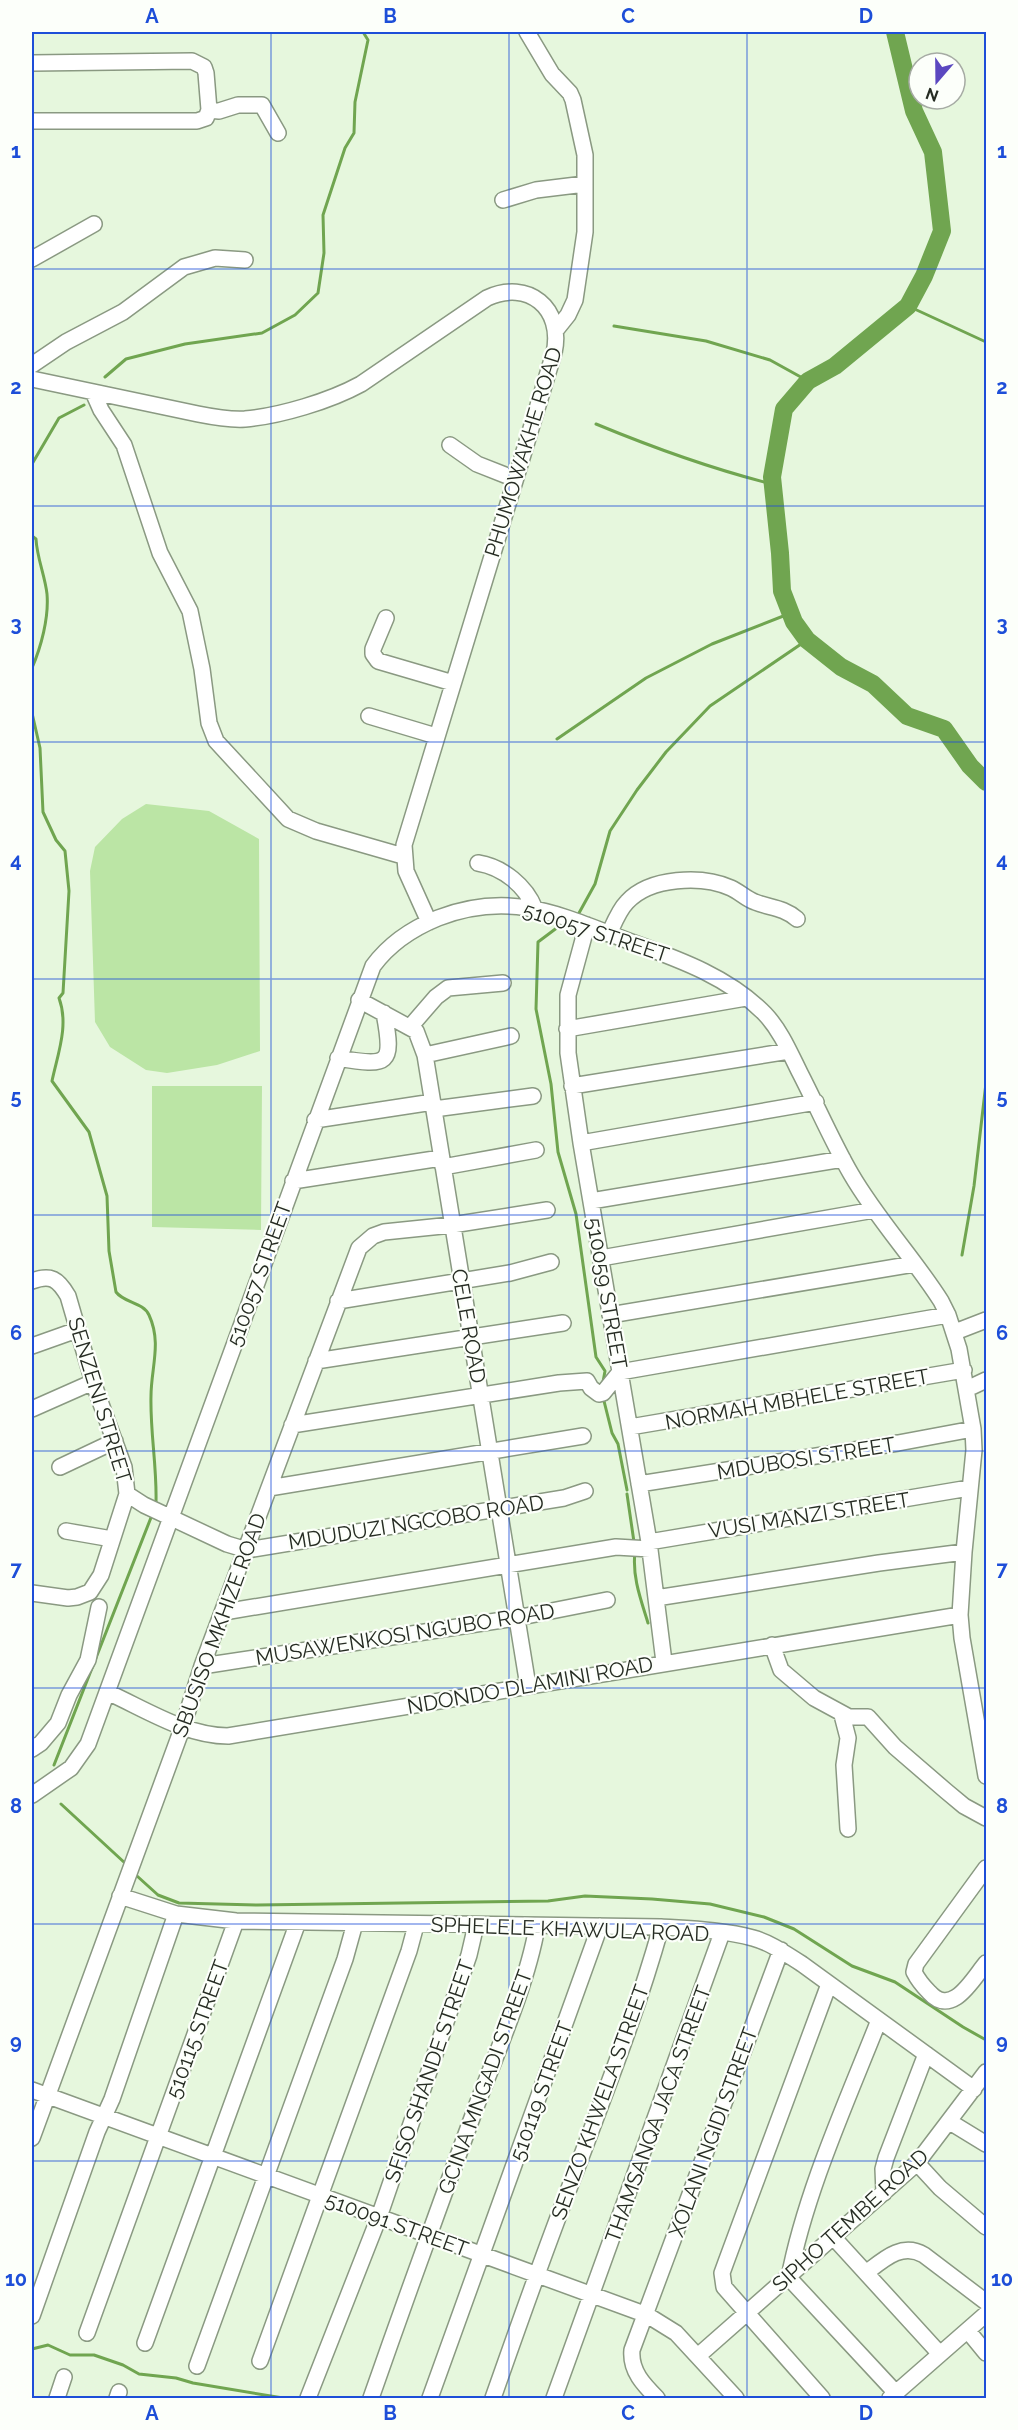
<svg xmlns="http://www.w3.org/2000/svg" width="1018" height="2430" font-family="Raleway,sans-serif">
<style>
.green{fill:#bbe5a5}
.lines{fill:none;stroke-linecap:round;stroke-linejoin:round}
.stream{stroke:#70a550;stroke-width:3}
.river{stroke:#70a550;stroke-width:18}
.minor-casing{stroke:#8a9982;stroke-width:18}
.minor{stroke:#fff;stroke-width:15}
.grid{fill:none;stroke:#1d4ed8;stroke-width:1.5;stroke-opacity:0.55}
.labels{text-anchor:middle;dominant-baseline:central;stroke-width:4.5;stroke-linejoin:round;paint-order:stroke}
.street-label{font-size:21px;fill:#262c23;stroke:#fcfffa}
.neatline{fill:none;stroke:#1d4ed8;stroke-width:2}
.grid-label{font-size:20px;text-anchor:middle;font-weight:bold;fill:#1d4ed8}
</style>
<rect width="100%" height="100%" fill="#e6f7dd"/>
<path class="green" d="M146 804 209 811 259 839 260 1051 217 1065 167 1073 146 1070 110 1047 95 1022 90 871 95 847 122 819Z
M152 1086H262L261 1230 152 1227Z"/>
<g class="lines">
<path class="stream" d="M908 306 986 342
M614 326 706 341 770 360 808 381
M105 377 126 359 185 344 262 333 295 315 318 293 324 253 323 215 345 148 354 133 355 102 368 40 363 32
M596 424C654 448 712 469 772 484
M32 464 59 418 84 405
M32 536 36 539C37 558 45 576 47 594 49 618 41 647 32 668
M32 713 40 748 43 812 56 840 65 851 69 891 63 993 59 998C69 1025 58 1053 52 1081L89 1132 107 1196 109 1251 116 1292C124 1303 143 1302 149 1315 162 1343 151 1368 151 1396 150 1432 157 1466 156 1502
M557 739 646 678 712 644 791 613
M579 913 595 884 610 831 637 790 666 752 710 706 807 640
M562 924 538 942 536 1009 551 1084 558 1152 576 1214 596 1357 605 1371 603 1382
M962 1255 974 1186 986 1083
M603 1397 612 1433 618 1444 627 1490
M627 1494 634 1542
M635 1552C632 1577 641 1600 648 1623
M54 1765 152 1515
M61 1804 126 1864
M137 1876 158 1895 179 1903 257 1905 548 1901 585 1896 652 1899 710 1904 764 1917 794 1929 852 1966 895 1982 963 2027 986 2040
M32 2349 48 2345 70 2355H94L123 2365 139 2374 176 2378 193 2383 283 2398"/>
<path class="river" d="M895 32 914 111 933 152 942 231 924 276 908 306 835 366 808 381 784 409 772 477 780 553 782 591 794 622 807 640 841 667 873 684 907 716 944 729 970 766 986 782"/>
<g class="minor-casing">
<path id="minor" d="M527 32 552 74 570 93 573 100 585 155V232L575 300 568 315 556 330
M32 63 192 61 204 67 206 73 209 110 206 118 197 121H32
M209 110 219 111 238 105H262L278 133
M503 200 536 190 585 184
M32 259 94 224
M32 365 66 342 123 312 184 267 215 258 245 260
M32 379 198 414C213 417 229 420 245 419 280 416 330 401 361 384L487 298C528 279 564 308 554 353L404 845 406 871 429 922
M93 392 101 410 124 445 160 553 190 611 202 669 209 723 216 741 288 819 316 831 403 856
M450 445 477 464 515 479
M386 618 373 649V654L378 661 453 683
M369 716 436 736
M478 863C503 867 526 886 535 909
M587 925 568 995V1053L581 1143 649 1542 664 1662
M609 934C614 923 619 910 627 902 650 877 702 875 731 888 740 892 746 899 755 902 770 908 783 907 797 919
M359 1000 416 1031 425 1055 528 1686
M410 1027 436 997 448 988 503 983
M567 1029 746 998
M425 1055 511 1036
M338 1058C389 1067 394 1065 384 1013
M572 1086 789 1051
M434 1109 533 1096
M315 1120 433 1102
M581 1143 816 1102
M443 1167 536 1150
M293 1181 441 1158
M591 1201 843 1159
M601 1258 874 1210
M32 1281C51 1274 58 1279 68 1296L93 1382 124 1467 127 1494 101 1575 90 1592 77 1597 68 1598 32 1593
M338 1301 510 1273 551 1262
M610 1315 914 1264
M955 1332 986 1320
M32 1346 77 1330
M316 1361 563 1323
M967 1389 986 1380
M32 1409 93 1382
M292 1425 559 1383 587 1381 591 1388 599 1394 603 1393 620 1372 948 1315
M630 1427 964 1370
M60 1467 115 1441
M639 1484 898 1443 973 1429
M269 1488 583 1436
M127 1494 144 1505 227 1544 247 1550 564 1498 585 1491
M66 1531 112 1539
M649 1542 969 1488
M656 1598 879 1563 964 1552
M224 1612 616 1547 650 1549
M772 1645 781 1670 814 1698 849 1717H868L895 1747 946 1791 964 1806 986 1818
M202 1666 516 1618 607 1600
M107 1692C145 1709 186 1736 228 1736L960 1615
M842 1715 848 1738 844 1765 848 1829
M32 1749 41 1743 58 1723 69 1695 88 1660 99 1607
M32 1795 71 1768 88 1744 373 966C390 943 411 929 438 918 513 889 564 917 634 943 681 960 730 978 765 1014 781 1031 790 1053 800 1073 817 1106 832 1141 851 1174 877 1219 913 1257 941 1301L948 1315 959 1349 973 1429 974 1450 964 1552 960 1615 962 1638 986 1776
M986 1868 916 1964 914 1972C918 1980 923 1986 929 1992 952 2018 972 1980 986 1963
M120 1896 176 1914 236 1921 661 1927C691 1929 724 1930 753 1938 771 1943 786 1954 802 1964L974 2089
M879 2020C847 2101 805 2193 789 2278L896 2393
M32 2090 647 2315 676 2333 736 2398
M950 2122 986 2144
M32 2138 183 1726 202 1666 359 1248 373 1236 384 1232 452 1225 547 1210
M917 2163 940 2188 986 2227
M884 2193 883 2169 886 2158 926 2054
M834 2238 940 2354
M866 2273C884 2259 902 2242 924 2255L986 2302
M32 2316 97 2132 112 2099 176 1914
M968 2331 986 2353
M87 2333 236 1921
M145 2343 298 1922
M699 2355 917 2163 986 2072
M260 2361 409 1951 416 1925
M197 2366 345 1959 355 1923
M57 2398 64 2377
M117 2398 119 2392
M308 2398 379 2217 469 1955 476 1925
M371 2398C405 2301 440 2204 476 2107 497 2052 527 1984 537 1927
M430 2398 600 1926
M493 2398C520 2321 547 2244 577 2168 607 2088 638 2009 661 1927
M554 2398 722 1933
M657 2398C644 2385 630 2371 632 2350L781 1950
M822 2398 724 2287 722 2273 726 2262 829 1984
M890 2398 986 2314"/>
</g>
<use href="#minor" class="minor"/>
</g>
<path class="grid" d="M271 32V2398M509 32V2398M747 32V2398M32 269H986M32 506H986M32 742H986M32 979H986M32 1215H986M32 1451H986M32 1688H986M32 1924H986M32 2161H986"/>
<g class="labels">
<g class="street-label">
<text transform="translate(523 452) rotate(-73)">PHUMOWAKHE ROAD</text>
<text transform="translate(596 932) rotate(18)">510057 STREET</text>
<text transform="translate(259 1274) rotate(-70)">510057 STREET</text>
<text transform="translate(607 1293) rotate(80)">510059 STREET</text>
<text transform="translate(469 1326) rotate(80)">CELE ROAD</text>
<text transform="translate(797 1399) rotate(-10)">NORMAH MBHELE STREET</text>
<text transform="translate(100 1400) rotate(73)">SENZENI STREET</text>
<text transform="translate(806 1458) rotate(-9)">MDUBOSI STREET</text>
<text transform="translate(809 1515) rotate(-9)">VUSI MANZI STREET</text>
<text transform="translate(416 1522) rotate(-9)">MDUDUZI NGCOBO ROAD</text>
<text transform="translate(219 1625) rotate(-70)">SBUSISO MKHIZE ROAD</text>
<text transform="translate(405 1634) rotate(-9)">MUSAWENKOSI NGUBO ROAD</text>
<text transform="translate(530 1685) rotate(-10)">NDONDO DLAMINI ROAD</text>
<text transform="translate(570 1929) rotate(2)">SPHELELE KHAWULA ROAD</text>
<text transform="translate(197 2029) rotate(-70)">510115 STREET</text>
<text transform="translate(429 2071) rotate(-71)">SFISO SHANDE STREET</text>
<text transform="translate(485 2082) rotate(-70)">GCINA MNGADI STREET</text>
<text transform="translate(541 2091) rotate(-70)">510119 STREET</text>
<text transform="translate(600 2102) rotate(-70)">SENZO KHWELA STREET</text>
<text transform="translate(658 2114) rotate(-70)">THAMSANQA JACA STREET</text>
<text transform="translate(713 2132) rotate(-70)">XOLANI NGIDI STREET</text>
<text transform="translate(850 2220) rotate(-42)">SIPHO TEMBE ROAD</text>
<text transform="translate(397 2224) rotate(20)">510091 STREET</text>
</g>
</g>
<rect width="1018" height="2430" fill="none" stroke="#fcfffa" stroke-width="66"/>
<g transform="translate(937 81) rotate(200)"><circle r="28" fill="#fcfffa" stroke="#a6aba4" stroke-width="1.5"/>
<path d="M0-4.5L10 22L0 15L-10 22Z" fill="#5b48c0"/>
<text y="-9" font-size="16" font-weight="bold" text-anchor="middle" fill="#262c23">N</text>
</g>
<rect x="33" y="33" width="952" height="2364" class="neatline"/>
<g class="grid-label">
<text x="152" y="23">A</text>
<text x="390" y="23">B</text>
<text x="628" y="23">C</text>
<text x="866" y="23">D</text>
<text x="16" y="158">1</text>
<text x="1002" y="158">1</text>
<text x="16" y="394">2</text>
<text x="1002" y="394">2</text>
<text x="16" y="631">3</text>
<text x="1002" y="631">3</text>
<text x="16" y="867">4</text>
<text x="1002" y="867">4</text>
<text x="16" y="1104">5</text>
<text x="1002" y="1104">5</text>
<text x="16" y="1340">6</text>
<text x="1002" y="1340">6</text>
<text x="16" y="1576">7</text>
<text x="1002" y="1576">7</text>
<text x="16" y="1813">8</text>
<text x="1002" y="1813">8</text>
<text x="16" y="2049">9</text>
<text x="1002" y="2049">9</text>
<text x="16" y="2286">10</text>
<text x="1002" y="2286">10</text>
<text x="152" y="2420">A</text>
<text x="390" y="2420">B</text>
<text x="628" y="2420">C</text>
<text x="866" y="2420">D</text>
</g>
</svg>
